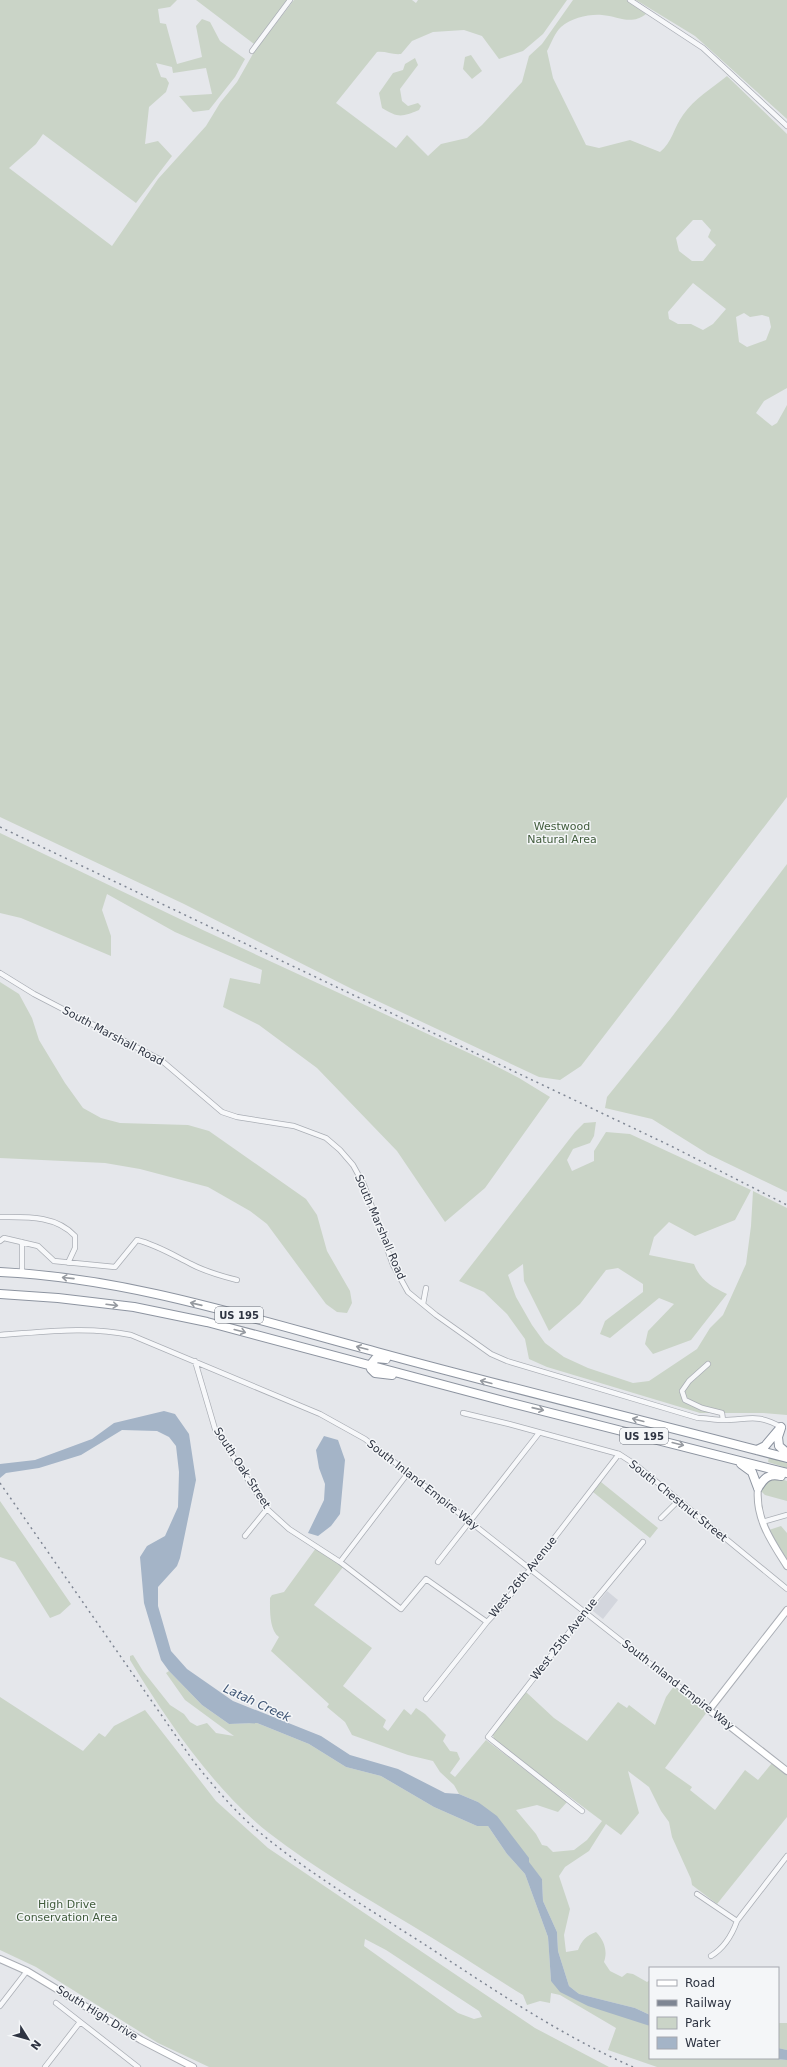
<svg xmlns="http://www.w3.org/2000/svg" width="787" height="2067" font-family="'DejaVu Sans',sans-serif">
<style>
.built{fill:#d3d6dd}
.green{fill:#cad4c7;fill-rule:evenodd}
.water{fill:#a4b4c7}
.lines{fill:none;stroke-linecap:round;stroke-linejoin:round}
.street-casing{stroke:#aaaeb5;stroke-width:6}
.secondary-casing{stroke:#aaaeb5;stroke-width:8}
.highway-casing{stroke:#8d94a0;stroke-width:10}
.street{stroke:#f7f8fa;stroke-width:4.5}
.secondary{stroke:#fff;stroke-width:6}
.highway{stroke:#fff;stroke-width:8}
.rail{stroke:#7f8693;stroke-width:1.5;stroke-dasharray:2 4;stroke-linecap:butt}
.oneway{stroke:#969aa0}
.labels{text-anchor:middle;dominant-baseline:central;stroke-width:3;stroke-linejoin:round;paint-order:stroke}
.shield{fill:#f4f6f8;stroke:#696e79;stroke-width:1}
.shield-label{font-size:10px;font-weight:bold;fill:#2e3442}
.park-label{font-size:11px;fill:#415c3c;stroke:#f4f6f8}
.street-label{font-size:11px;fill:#2e3442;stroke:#f4f6f8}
.water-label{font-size:12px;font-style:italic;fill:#3b5272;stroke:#f4f6f8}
</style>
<rect width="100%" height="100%" fill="#e5e7eb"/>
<path class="built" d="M607 1591 618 1600 603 1619 593 1611V1609Z"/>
<path class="green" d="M0 0H177L170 7 158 9 160 23 166 24 177 64 202 57 196 26 202 19 210 22 220 41 245 59 235 77 209 110 193 112 179 96 212 94 206 68 173 73 172 67 156 63 161 77 166 78 169 83 166 92 149 107 145 144 158 141 172 156 136 203 43 134 36 144 9 168 112 246 158 179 206 126 220 103 237 82 254 52 294 0H412L416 3 418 0H567L543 34 523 51 499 59 482 36 464 30 433 32 412 41 401 54C392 55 386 51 377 52L336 103 396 148 407 135 428 156 441 144 467 138 482 125 522 82 529 56 542 44 573 0H627L646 14C631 26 618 16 602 15 588 14 572 18 561 27 555 32 551 44 547 51L553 78 586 145 599 148 630 140 660 152C672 143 674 127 683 115 694 99 712 88 727 76L787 134V388L764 401 756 413 772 426 777 423 787 405V797L581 1066 560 1080 539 1077 352 989 184 904 0 817ZM693 220H702L711 230 708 237 716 245 703 261H692L679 251 676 238ZM693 283 726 309 713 324 703 330 691 324H678L669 319 668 312ZM744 313 750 317 762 315 769 317 771 327 766 340 747 347 739 342 736 317Z
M196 0H287L254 44Z
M636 0H787V119L695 36Z
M471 55 482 71 472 79 463 69 465 57Z
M415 58 418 65 400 89 402 101 408 106 418 103 421 106 419 110C402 117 398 118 382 108L379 93 393 73 403 70 405 64Z
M0 833 205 931 484 1060 519 1078 550 1097 485 1188 445 1222 397 1151 317 1068 259 1025 223 1007 230 978 260 984 262 970 175 932 107 894 102 910 111 936V956L21 918 0 913Z
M787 864V1192L708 1154 652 1119 605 1108 607 1097 671 1018Z
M0 982 19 994 32 1018 39 1040 65 1083 83 1108 101 1118 120 1123 188 1125 209 1131 306 1199 317 1215 327 1251 350 1291 352 1303 347 1313 337 1312 326 1304 267 1224 250 1211 208 1187 140 1169 105 1163 0 1158Z
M596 1122 594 1136 590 1143 573 1149 567 1160 572 1171 594 1161V1151L606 1132 630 1134 751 1190 735 1220 695 1236 669 1222 654 1237 649 1255 694 1264C700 1280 712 1287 727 1294L691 1340 653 1354 645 1344 648 1331 674 1304 659 1298 610 1338 600 1334 605 1321 643 1292V1284L618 1268 606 1270 580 1304 549 1331 524 1281 523 1264 508 1275 516 1297 532 1325 545 1343 564 1357 588 1368 633 1383 649 1381 697 1349 710 1328 723 1315 746 1264 751 1226 753 1191 787 1208V1415L763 1413H700L547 1367 529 1359 525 1339 507 1314 484 1292 459 1281 575 1132 584 1123Z
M769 1457 787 1462V1468L768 1462Z
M775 1477 787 1481V1501L765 1495 761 1491 767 1479Z
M601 1482 658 1528 650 1538 593 1492Z
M0 1501 71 1604 60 1614 50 1618 15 1562 0 1557Z
M781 1526 787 1533V1559L769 1530Z
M316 1548 343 1567 314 1605 372 1648 343 1686 386 1720 383 1727 388 1731 404 1709 411 1715 416 1708 425 1714 446 1735 443 1741 450 1751 457 1752 460 1759 450 1773 455 1777 486 1740 567 1802 558 1812 537 1805 516 1810 536 1834 542 1845 547 1846 553 1852 574 1850 587 1840 602 1821 495 1741 492 1733 526 1692 554 1718 587 1741 618 1702 627 1708 629 1705 655 1725 666 1697 674 1686 707 1712 665 1768 692 1787 690 1790 715 1810 745 1770 758 1780 772 1763 787 1774V1817L717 1904 692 1885 691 1879 672 1837 669 1822 661 1811 649 1787 628 1771 639 1813 621 1835 606 1824 589 1851 565 1867 559 1876 570 1909 564 1935 566 1952 578 1950C582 1940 586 1936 596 1932 604 1940 608 1951 604 1962L610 1971 622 1977 627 1973 633 1974 647 1982 650 1980V2015L635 2008 579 1994 569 1986 558 1951 557 1932 543 1901 542 1879 478 1802 459 1794 454 1785 440 1772 433 1761 408 1755 352 1735 345 1722 327 1707 329 1704 271 1651 279 1637C269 1630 270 1609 270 1598L272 1595 284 1592Z
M133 1655 143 1671 170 1705 184 1714 190 1722 197 1726 207 1723 216 1733 234 1736 185 1700 166 1673 169 1671 202 1705 229 1724 257 1723 309 1744 346 1767 381 1776 434 1807 477 1826H488L507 1854 525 1874 548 1937 551 1981 650 2026V2058H763L787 2060V2067H657L608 2050 616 2028 560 1995 551 1993 550 2003 540 2001 527 2005 523 1995C486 1972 449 1948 411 1925 363 1896 314 1868 269 1833 214 1790 166 1719 130 1660V1656Z
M0 1697 83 1751 99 1733 105 1737 114 1726 145 1710 216 1801 268 1848 535 2028 609 2067H209L158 2043 36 1967 0 1950ZM365 1939 386 1950 479 2011 482 2017 474 2019 458 2013 364 1946Z
M778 2023H787V2050L778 2048Z"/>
<path class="water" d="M164 1411 175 1414 189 1434 196 1480 180 1558 177 1566 158 1587V1606L171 1651 187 1669 233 1701 321 1736 350 1755 398 1769 445 1793 459 1794 478 1802 497 1816 529 1858V1862L542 1879 543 1901 557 1932 558 1951 569 1986 579 1994 635 2008 650 2015V2026L588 2006 560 1992 551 1981 548 1937 525 1874 507 1854 488 1826H477L434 1807 381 1776 346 1767 309 1744 257 1723 229 1724 202 1705 169 1671 161 1660 144 1603 140 1557 147 1546 165 1536 178 1507 179 1472 176 1446 169 1437 157 1431 122 1430 81 1455 39 1468 6 1473 0 1478V1464L35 1460 92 1439 114 1423Z
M324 1436 338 1440 345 1460 340 1514 331 1526 318 1536 308 1533 324 1500 325 1484 319 1468 316 1450Z
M778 2048 787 2050V2060L763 2058H778Z"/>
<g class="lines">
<g class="street-casing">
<path id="street" d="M630 0 703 48 787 126
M252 51 290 0
M0 973 34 994 161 1060 222 1112 237 1117 294 1126 326 1138 340 1150 353 1165 364 1185 393 1265 408 1292 436 1315 491 1354 507 1361 698 1418C706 1418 715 1420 723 1420 748 1420 757 1413 781 1427
M0 1217C26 1217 56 1215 75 1236V1248L68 1263
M0 1241 4 1238 38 1246 54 1261 115 1267 137 1240C157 1245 173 1255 191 1264 206 1272 221 1276 237 1280
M22 1273V1242
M423 1304 426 1288
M0 1335C44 1332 88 1326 131 1335L320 1414 365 1439 709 1710
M195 1361 215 1429 267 1509 289 1529 340 1562 401 1609 426 1579 487 1622
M708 1364 689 1381 682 1391 685 1400 702 1408 722 1413 723 1420
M463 1413 509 1424 619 1454 636 1465 787 1589
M661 1518 678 1501
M762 1522 787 1515
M245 1536 267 1509
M340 1562 408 1473
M438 1562 539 1433
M426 1699 487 1622 502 1606 619 1454
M582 1811 488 1737 585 1612 643 1542
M697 1894 737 1921
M711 1956C724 1948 732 1935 737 1921L787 1856
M56 2003 138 2067
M0 2006 27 1971
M45 2067 80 2022"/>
</g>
<g class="secondary-casing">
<path id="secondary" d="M758 1488C755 1518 771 1541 787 1566
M787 1610 709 1710 787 1771
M0 1959 27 1971 141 2040 193 2067"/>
</g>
<g class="highway-casing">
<path id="highway" d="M0 1272C129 1278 253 1319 377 1352 513 1389 650 1422 787 1458
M0 1294 58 1298 134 1307 207 1322 500 1400 787 1473
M386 1359 376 1358 372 1363 371 1369 375 1373 392 1375
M781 1428 778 1437 779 1446 787 1453
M757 1450 765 1446 781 1427
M741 1464 752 1472 758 1488
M758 1488C764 1478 769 1473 781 1476"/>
</g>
<use href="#street" class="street"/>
<use href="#secondary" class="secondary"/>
<use href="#highway" class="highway"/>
<path class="rail" d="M0 827 671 1146 787 1205
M0 1483 194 1762C212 1784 230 1806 251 1825 305 1872 370 1909 430 1948 496 1991 560 2035 633 2067"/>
</g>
<defs><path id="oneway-shaft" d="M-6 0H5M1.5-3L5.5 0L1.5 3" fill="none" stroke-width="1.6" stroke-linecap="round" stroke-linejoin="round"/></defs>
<g class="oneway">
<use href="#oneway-shaft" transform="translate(68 1278) rotate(-174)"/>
<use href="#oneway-shaft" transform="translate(196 1304) rotate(-167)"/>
<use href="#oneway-shaft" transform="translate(112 1305) rotate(7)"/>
<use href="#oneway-shaft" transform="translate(240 1331) rotate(15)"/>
<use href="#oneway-shaft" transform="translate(362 1348) rotate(-165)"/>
<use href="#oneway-shaft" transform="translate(486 1382) rotate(-166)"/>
<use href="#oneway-shaft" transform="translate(538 1409) rotate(13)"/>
<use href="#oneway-shaft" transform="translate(638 1420) rotate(-165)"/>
<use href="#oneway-shaft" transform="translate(678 1444) rotate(14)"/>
</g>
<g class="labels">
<g class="shield">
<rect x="215" y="1307" width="48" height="16" rx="3"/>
<rect x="620" y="1428" width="48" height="16" rx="3"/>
</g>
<g class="shield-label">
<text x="239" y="1315">US 195</text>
<text x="644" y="1436">US 195</text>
</g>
<g class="park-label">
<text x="562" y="826">Westwood<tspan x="562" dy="13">Natural Area</tspan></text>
<text x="67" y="1904">High Drive<tspan x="67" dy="13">Conservation Area</tspan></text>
</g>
<g class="street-label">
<text transform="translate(113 1036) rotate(28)">South Marshall Road</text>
<text transform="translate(380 1227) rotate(67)">South Marshall Road</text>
<text transform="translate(242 1468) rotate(57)">South Oak Street</text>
<text transform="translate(423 1485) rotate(38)">South Inland Empire Way</text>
<text transform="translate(678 1501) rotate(39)">South Chestnut Street</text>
<text transform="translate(523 1577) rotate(-51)">West 26th Avenue</text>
<text transform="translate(564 1639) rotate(-52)">West 25th Avenue</text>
<text transform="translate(678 1685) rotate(38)">South Inland Empire Way</text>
<text transform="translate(97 2013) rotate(32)">South High Drive</text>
</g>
<g class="water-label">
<text transform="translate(257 1703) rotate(25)">Latah Creek</text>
</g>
</g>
<rect x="649" y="1967" width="130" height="92" fill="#f4f6f8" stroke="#a5a8af"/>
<rect x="657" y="1980" width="20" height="6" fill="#ffffff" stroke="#a5a8af"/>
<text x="685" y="1987" font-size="12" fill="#2e3442">Road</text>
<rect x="657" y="2000" width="20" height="6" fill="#7f8693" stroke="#a5a8af"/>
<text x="685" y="2007" font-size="12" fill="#2e3442">Railway</text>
<rect x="657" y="2017" width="20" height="12" fill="#cad4c7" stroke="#a5a8af"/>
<text x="685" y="2027" font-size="12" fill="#2e3442">Park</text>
<rect x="657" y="2037" width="20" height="12" fill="#a4b4c7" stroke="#a5a8af"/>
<text x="685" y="2047" font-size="12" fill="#2e3442">Water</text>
<g transform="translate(28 2039) rotate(127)" stroke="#f4f6f8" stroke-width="3" paint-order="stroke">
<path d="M0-3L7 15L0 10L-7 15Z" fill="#2e3442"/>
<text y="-6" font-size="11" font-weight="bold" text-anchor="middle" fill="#2e3442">N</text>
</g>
</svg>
